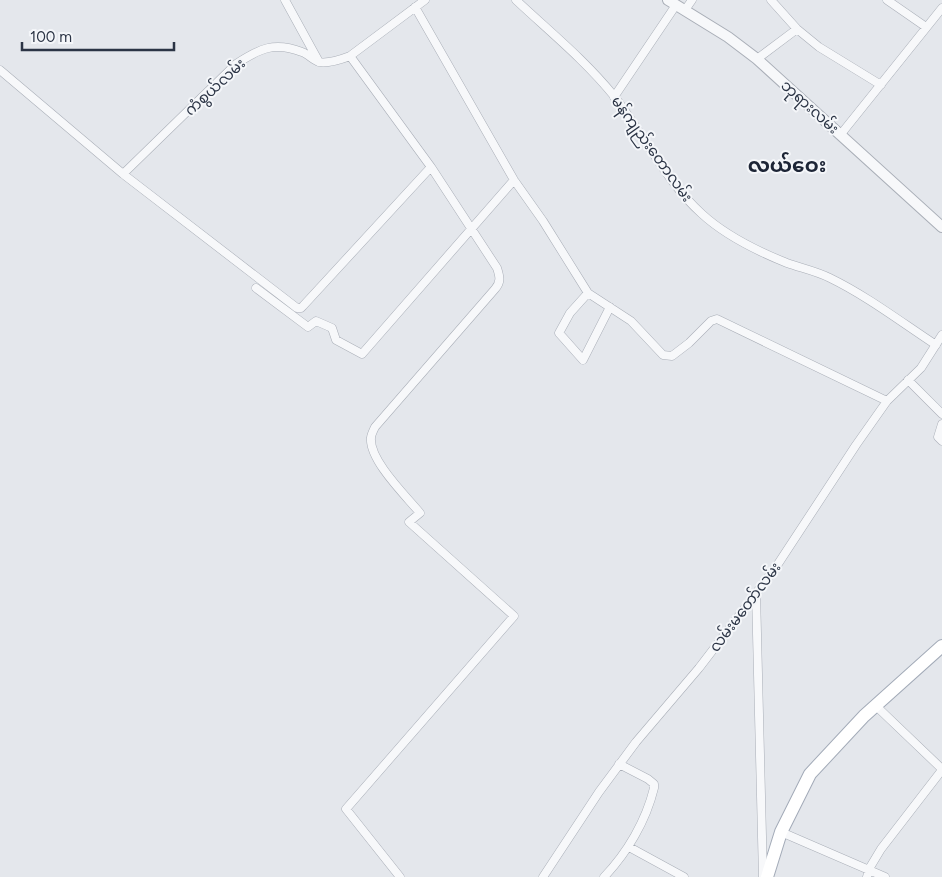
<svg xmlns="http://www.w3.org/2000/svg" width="942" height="877" font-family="Figtree,'Noto Sans Myanmar',sans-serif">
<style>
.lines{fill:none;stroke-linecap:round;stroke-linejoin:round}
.minor-casing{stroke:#a9aeb7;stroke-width:9}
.tertiary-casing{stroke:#a9aeb7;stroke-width:12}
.primary-casing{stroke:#a3abb8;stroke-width:14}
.minor{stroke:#f7f8fa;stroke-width:8}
.tertiary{stroke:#f7f8fa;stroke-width:10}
.primary{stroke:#fff;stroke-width:12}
.labels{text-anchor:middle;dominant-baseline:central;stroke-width:4;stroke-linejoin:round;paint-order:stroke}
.street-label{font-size:15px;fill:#2b3445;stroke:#f4f6f9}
.district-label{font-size:20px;font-weight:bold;fill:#1d2536;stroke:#f4f6f9}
</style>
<rect width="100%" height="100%" fill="#e4e7ec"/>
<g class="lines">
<g class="minor-casing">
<path id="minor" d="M285 0 319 62
M516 0C549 31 585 60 614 96 644 134 665 181 702 214 726 236 757 251 787 263 801 268 816 271 830 278 867 296 901 322 936 345
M771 0 797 29 819 47 881 85
M887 0 926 27
M415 7 514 180 543 221 588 293 631 321 663 355 672 356 689 343 711 321 717 319 887 401
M685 10 692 0
M350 56 431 167 497 268C500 277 501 282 495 289L375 427C373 431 371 435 371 438 369 460 406 496 420 513L409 522 514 616 346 809 400 877
M757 59 797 29
M0 70 123 174 297 308H301L303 306 431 167
M614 97 676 5
M841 134 942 8
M123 174 236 64C259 49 274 41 302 52 308 54 313 60 319 62 329 64 342 59 350 56L425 0
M256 288 308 327 316 321 332 328 336 340 362 354 514 180
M588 293 570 313 559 333 583 360 610 307
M908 380 942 414
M942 424 938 437 942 441
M756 593C759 688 760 782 763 877
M875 705 942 769
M781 832 885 877
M629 847 684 877
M543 877 599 792 636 742 699 668 722 638 776 567 856 445 887 401 921 368 942 335
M604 877C627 853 646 821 654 788V784L648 779 619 764
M867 877 869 869 881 849 942 770"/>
</g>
<g class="tertiary-casing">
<path id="tertiary" d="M668 0 728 37 757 59 942 227"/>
</g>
<g class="primary-casing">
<path id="primary" d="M767 877 781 832 810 774 864 716 942 646"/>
</g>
<use href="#minor" class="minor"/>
<use href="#tertiary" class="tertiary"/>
<use href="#primary" class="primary"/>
</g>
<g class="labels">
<g class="street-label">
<text transform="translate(215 87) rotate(-43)">ကံစွယ်လမ်း</text>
<text transform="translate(810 107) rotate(42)">ဘုရားလမ်း</text>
<text transform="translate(652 149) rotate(54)">မန်ကျည်းတောလမ်း</text>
<text transform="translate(745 607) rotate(-53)">လမ်းမတော်လမ်း</text>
</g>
<g class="district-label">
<text x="787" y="165">လယ်ဝေး</text>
</g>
</g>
<path d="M22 42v8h152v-8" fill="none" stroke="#2b3445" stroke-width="2.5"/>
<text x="30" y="42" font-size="15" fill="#2b3445" stroke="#f4f6f9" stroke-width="4" paint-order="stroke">100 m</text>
</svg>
